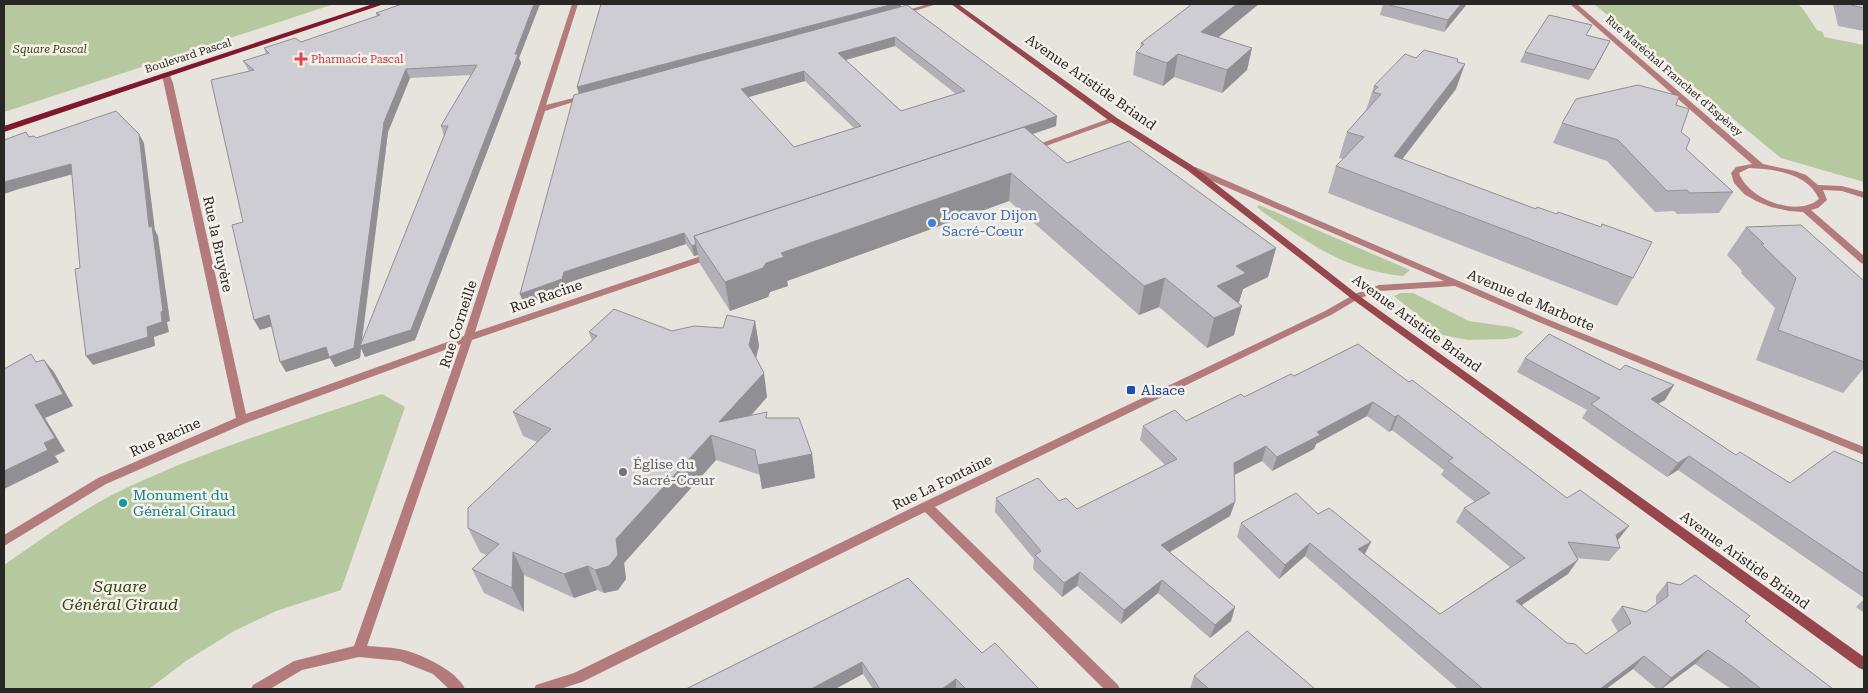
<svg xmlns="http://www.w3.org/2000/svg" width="1868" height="693" font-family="'Roboto Serif',serif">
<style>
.green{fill:#b5c89e}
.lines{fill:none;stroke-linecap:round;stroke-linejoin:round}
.minor{fill:#b47b7d;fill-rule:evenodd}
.tertiary{fill:#b47b7d;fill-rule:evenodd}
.secondary{fill:#97464d;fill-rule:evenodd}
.primary{fill:#7f182c;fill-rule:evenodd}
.wall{fill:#b1b0b6;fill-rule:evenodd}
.shaded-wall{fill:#909094}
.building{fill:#cecdd4;stroke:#909094;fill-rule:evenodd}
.health-dot{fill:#e0444e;stroke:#f5f1ea;stroke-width:2}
.shop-dot{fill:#3f7fe0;stroke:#f5f1ea;stroke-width:2}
.transit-dot{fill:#1a4fb4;stroke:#f5f1ea;stroke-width:2}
.worship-dot{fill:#6b7280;stroke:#f5f1ea;stroke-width:2}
.culture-dot{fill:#0f9aa8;stroke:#f5f1ea;stroke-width:2}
.labels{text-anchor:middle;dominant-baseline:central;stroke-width:5;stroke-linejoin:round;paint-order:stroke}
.far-park-label{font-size:11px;font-style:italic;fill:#324511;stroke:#f5f1ea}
.far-street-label{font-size:11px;fill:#292725;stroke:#f5f1ea}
.far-health-label{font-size:11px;fill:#be3a42;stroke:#f5f1ea;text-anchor:start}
.street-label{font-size:14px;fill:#292725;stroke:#f5f1ea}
.shop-label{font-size:14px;fill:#366cbe;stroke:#f5f1ea;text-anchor:start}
.transit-label{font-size:14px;fill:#164399;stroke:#f5f1ea;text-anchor:start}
.worship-label{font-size:14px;fill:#5b616d;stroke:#f5f1ea;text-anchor:start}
.culture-label{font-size:14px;fill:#0d838f;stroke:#f5f1ea;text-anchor:start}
.near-park-label{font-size:16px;font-style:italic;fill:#324511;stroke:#f5f1ea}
</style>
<rect width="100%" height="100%" fill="#e7e3dd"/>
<path class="green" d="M4 4H334L4 112Z
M1594 4H1798L1803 9 1817 30 1823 32 1824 37 1864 45V182L1781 158Z
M1259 205 1261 206 1410 270 1403 276C1344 270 1312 244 1264 213L1257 207Z
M1400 293H1413L1469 321 1511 327 1524 332 1517 337 1506 339 1468 340 1443 335 1394 296Z
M382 394 405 407 341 590 276 611 234 631 186 661 149 689H4V565C39 541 74 515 112 495 198 452 291 425 382 394Z"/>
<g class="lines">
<path class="minor" d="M572 4H578L546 105 585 95 589 97 545 111 475 332 707 254H713L715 256 713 258 472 340 367 646C378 647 389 647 399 649 418 652 458 671 465 689H449L433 674 400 661 359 657 302 670 270 689H251L253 685 294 661 354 646 461 344 246 423 106 484 4 546V535L98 478 236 418 162 75 163 73H169L173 83 246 414 464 336Z
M928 4H937L901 15 898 13Z
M1570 4H1577L1763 164 1795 171 1806 175 1818 185 1842 186 1864 192V198L1842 191 1823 190 1827 200 1818 208 1811 210 1864 256V264L1861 263 1803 212 1789 211 1771 207 1756 201 1744 194 1734 183 1731 173 1736 167 1752 164ZM1749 168C1774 169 1808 173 1819 199 1797 218 1748 199 1739 173Z
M1111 118H1114L1118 120 1035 150H1029L1028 148Z
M1355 294 1358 295 1360 297 1358 299 1331 315 935 507 1118 685 1120 689H1104L925 512 582 682 560 689H534L536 685 574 673 922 503 1325 311Z"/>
<path class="tertiary" d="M1189 167H1195L1547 319 1864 447V455L1541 323 1455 286 1380 291 1358 299H1352L1350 297 1352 295 1379 285 1444 281 1189 171Z"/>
<path class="secondary" d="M951 4H958L1117 118 1193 166 1358 295 1864 657V670L1859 668 1352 299 1187 170 1111 122Z"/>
<path class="primary" d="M373 4H384L4 132V126Z"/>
</g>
<path class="wall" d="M402 4H540L519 58 521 63 415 340 365 357 361 348 360 358 335 367 330 358 286 372 272 326 260 330 254 320 243 222 249 71 243 61 266 54 264 48 301 42 377 16 376 13ZM471 75 441 126 444 136 362 342 388 132 410 78Z
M601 4H901V7L1056 126 1032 134 1067 163 1276 248 1268 277 1243 289 1239 302 1238 303 1234 335 1207 348 1159 307 1139 315 1009 201 787 281 788 286 770 292 768 297 730 311 700 264 698 255 694 256 686 244 567 283 565 290 524 304 520 294 579 93ZM895 46 956 94 901 111 846 60ZM805 81 854 128 794 147 748 97Z
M1383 4H1467L1444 32 1380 15Z
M1833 4H1864V31L1838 26Z
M1587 35 1610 41 1589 80 1520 62 1525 52Z
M1218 38 1252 48 1247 70 1222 93 1174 77 1163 86 1133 75 1136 52 1140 48 1141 43Z
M1416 58 1457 62 1456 89 1402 159 1633 278 1617 306 1328 193 1336 166 1343 159 1339 158 1347 132 1366 110 1374 86Z
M1676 105 1681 132 1686 149 1733 192 1719 213 1677 214 1674 211 1655 212 1607 161 1553 143 1562 123Z
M1746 227 1864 281V368L1843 393 1756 360 1775 308 1741 273 1742 271 1727 255Z
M755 321 759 346 756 358 767 397 751 415 768 418 812 454 815 478 762 489 760 475 716 460 624 563 626 579 618 590 604 593 597 590 574 598 524 575V612L484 593 472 569 486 555 480 552 468 528 537 442 523 436 513 412 592 341 589 332 672 331 723 328Z
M1358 344 1618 540 1617 541 1620 548 1609 561 1576 558 1568 574 1521 605 1567 643 1586 654 1618 632 1611 620 1622 606 1646 612 1656 604V596L1667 582 1746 621 1770 641 1833 689H1731L1695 664 1662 689H1657L1633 669 1606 689H1458L1305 556 1279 579 1237 537 1241 523 1318 514 1365 554 1440 614 1510 567 1456 522 1464 508 1475 502 1441 475 1444 470 1392 430 1389 432 1367 416 1316 444 1314 449 1272 471 1262 461 1234 475 1235 502 1230 516 1170 552 1235 607 1231 621 1210 638 1158 593 1121 624 1077 586 1062 597 1033 569 1034 559 995 512 996 498 1059 501 1077 509 1165 465 1140 440 1143 426 1186 421 1294 376Z
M1525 358 1665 400 1658 404 1736 455 1790 483 1864 464V598L1678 470 1667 477 1582 418 1587 410 1517 372Z
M908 578 982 653 1039 689H873L863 674 835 689H686Z
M1864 599V613L1856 607Z
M1194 676 1315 689H1190Z"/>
<path class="shaded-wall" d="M534 4H540L519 58 521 63 415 340 365 357 361 348 360 358 335 367 330 358 286 372 280 362 384 122 406 69 410 78 388 132 361 346 515 54Z
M893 4H901V9L579 95 577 87Z
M1237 4H1259L1197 55 1201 32Z
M1461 4H1467L1444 32 1448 20Z
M895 37V46L838 62V53Z
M1610 41 1605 51 1589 80 1594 70Z
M1252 48 1247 70 1222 93 1227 70Z
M1178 54 1174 77 1163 86 1167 63Z
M1465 64 1456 89 1384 183 1394 156Z
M804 71 805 81 742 99 741 89Z
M1057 116 1056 126 1015 140 1008 132Z
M139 134 144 143 155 230 158 236 170 321 167 322 169 332 154 337 155 346 93 365 86 356 147 327 161 312 149 227Z
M71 164 77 173 19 189 4 194V182Z
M1011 173 1009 201 787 281 788 286 770 292 768 297 730 311 725 282 766 263 781 253Z
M684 233 686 244 567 283 565 290 524 304 520 294 564 272Z
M696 244 698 255 694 256 692 246Z
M1276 248 1268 277 1243 289 1239 302 1210 315 1217 286 1236 266Z
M1165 278 1159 307 1139 315 1144 286Z
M1242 306 1234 335 1207 348 1214 318Z
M269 315 275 325 260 330 254 320Z
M755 321 759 346 753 369 749 345Z
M44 360 54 372 73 406 45 418 65 451 55 456 59 462 4 489V471L44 443 35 405Z
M764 373 767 397 729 441 719 422Z
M1674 385 1665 400 1641 413 1651 399Z
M1373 402 1367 416 1316 444 1314 449 1272 471 1277 457 1317 432Z
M1398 415 1392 430 1389 432 1395 417Z
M711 435 716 460 624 563 626 579 618 590 604 593 595 570 616 539Z
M1266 446 1262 461 1230 477 1234 463Z
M812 454 815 478 762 489 758 465Z
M1689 456 1678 470 1667 477 1678 463Z
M1235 502 1230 516 1158 559 1161 545Z
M1629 526 1618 540 1609 546 1616 535Z
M1371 542 1364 556 1358 549Z
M1310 543 1305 556 1279 579 1285 565Z
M513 552 524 575V612L512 588Z
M1578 560 1568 574 1507 615 1516 601Z
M588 566 597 590 574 598 564 574Z
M1080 572 1077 586 1062 597 1064 583Z
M1162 580 1158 593 1121 624 1124 610Z
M1235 607 1231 621 1210 638 1215 625Z
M1708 650 1695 664 1661 689 1671 678Z
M1644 656 1633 669 1606 689H1600Z
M862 662 863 674 835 689H811Z
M956 679V689H942Z"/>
<path class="building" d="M402 4H534L515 54H518L411 330 360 346 448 126H441L477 65 406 69 384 122 354 348 329 357 326 347 280 362 269 315 254 320 232 225 243 222 211 80 254 70 243 61 269 53 264 48 295 38 301 42 380 15 376 13Z
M601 4H893L577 87Z
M1192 4H1237L1201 32 1252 48 1227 70 1178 54 1167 63 1136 52 1144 44 1141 43Z
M1386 4H1461L1448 20Z
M1851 4H1864V8L1851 5Z
M907 5 1057 116 694 236 696 244 692 246 684 233 564 272 562 279 520 294 574 95ZM895 37 965 91 901 111 838 53ZM804 71 861 126 794 147 741 89Z
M1549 15 1592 25 1586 35 1610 41 1594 70 1525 52Z
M1424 50 1458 59 1457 62 1465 64 1394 156 1536 209 1537 207 1557 214 1558 212 1601 227 1602 224 1652 242 1633 278 1336 166 1364 137 1347 132 1381 94 1373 92 1378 87 1374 86 1405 54 1416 58Z
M1638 85 1679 96 1676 105 1689 109 1681 132 1690 139 1686 149 1733 192 1689 193 1687 190 1667 191 1618 140 1562 123 1576 99Z
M116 111 139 134 149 227 152 226 163 311 161 312 162 322 147 327 148 337 86 356 75 269 80 268 71 164 4 182V140L26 132 29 137 34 136 36 138Z
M1024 127 1067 163 1129 141 1276 248 1236 266 1246 273 1217 286 1242 306 1214 318 1165 278 1144 286 1011 173 781 253 784 257 766 263 763 268 725 282 694 236Z
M1801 225 1864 281V362L1778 330 1796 278 1761 244H1764L1746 227Z
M614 309 672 331 694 326 723 328 727 315 755 321 749 345 764 373 719 422 767 412 766 418H799L812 454 758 465 755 450 711 435 616 539 618 555 609 566 595 570 588 566 564 574 513 552 512 588 472 569 499 544 468 528V508L551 429 513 412 597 336 589 332Z
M1549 334 1620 370 1625 365 1674 385 1651 399 1736 455 1740 452 1790 483 1834 451 1864 464V574L1689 456 1678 463 1591 404 1600 398 1525 358Z
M1358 344 1409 382 1412 380 1567 498 1580 490 1629 526 1616 535 1620 548 1568 542 1578 560 1516 601 1567 643 1575 644 1586 654 1631 623 1622 606 1646 612 1668 596 1667 582 1680 585 1695 575 1750 616 1745 621 1770 641 1833 689H1761L1737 670 1708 650 1671 678 1644 656 1600 689H1483L1310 543 1285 565 1241 523 1296 493 1318 514 1329 508 1371 542 1358 549 1440 614 1525 558 1464 508 1490 493 1448 461 1453 458 1398 415 1395 417 1373 402 1317 432 1320 435 1277 457 1266 446 1234 463 1235 502 1161 545 1235 607 1215 625 1162 580 1124 610 1080 572 1064 583 1035 555 1041 551 996 498 1038 478 1059 501 1066 498 1077 509 1177 459 1143 426 1175 410 1186 421 1241 394 1244 397 1291 374 1294 376Z
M31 354 36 362 44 360 63 394 35 405 55 438 44 443 48 450 4 471V369Z
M908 578 982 653 995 643 1039 689H966L956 679 942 689H880L862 662 811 689H686Z
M1247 631 1315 689H1209L1194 676Z"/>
<path class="health-dot" d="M298.5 51.5h5v5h5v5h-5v5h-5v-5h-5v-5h5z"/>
<circle class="shop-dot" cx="932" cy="223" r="5"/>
<rect class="transit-dot" x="1126" y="385" width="10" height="10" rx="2.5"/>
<circle class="worship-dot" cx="623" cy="472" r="5"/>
<circle class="culture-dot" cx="123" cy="503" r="5"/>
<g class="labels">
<g class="far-park-label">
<text x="50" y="49">Square Pascal</text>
</g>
<g class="far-street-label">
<text transform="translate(188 56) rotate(-18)">Boulevard Pascal</text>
<text transform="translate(1674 76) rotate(41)">Rue Maréchal Franchet d'Espèrey</text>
</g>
<g class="far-health-label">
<text x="311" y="59">Pharmacie Pascal</text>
</g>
<g class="street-label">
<text transform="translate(1091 82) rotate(35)">Avenue Aristide Briand</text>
<text transform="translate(218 244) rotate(78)">Rue la Bruyère</text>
<text transform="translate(546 296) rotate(-19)">Rue Racine</text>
<text transform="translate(1531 300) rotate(23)">Avenue de Marbotte</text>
<text transform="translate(1417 323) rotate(36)">Avenue Aristide Briand</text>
<text transform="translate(458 324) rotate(-72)">Rue Corneille</text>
<text transform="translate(165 437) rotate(-24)">Rue Racine</text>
<text transform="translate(942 482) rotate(-26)">Rue La Fontaine</text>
<text transform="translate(1745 560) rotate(36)">Avenue Aristide Briand</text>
</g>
<g class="shop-label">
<text x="942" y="215">Locavor Dijon<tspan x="942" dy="16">Sacré-Cœur</tspan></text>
</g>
<g class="transit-label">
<text x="1141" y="390">Alsace</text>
</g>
<g class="worship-label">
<text x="633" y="464">Église du<tspan x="633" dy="16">Sacré-Cœur</tspan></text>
</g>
<g class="culture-label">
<text x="133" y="495">Monument du<tspan x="133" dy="16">Général Giraud</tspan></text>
</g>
<g class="near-park-label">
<text x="120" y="586">Square<tspan x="120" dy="18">Général Giraud</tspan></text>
</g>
</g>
<rect width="1868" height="693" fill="none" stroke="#292725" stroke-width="10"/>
</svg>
